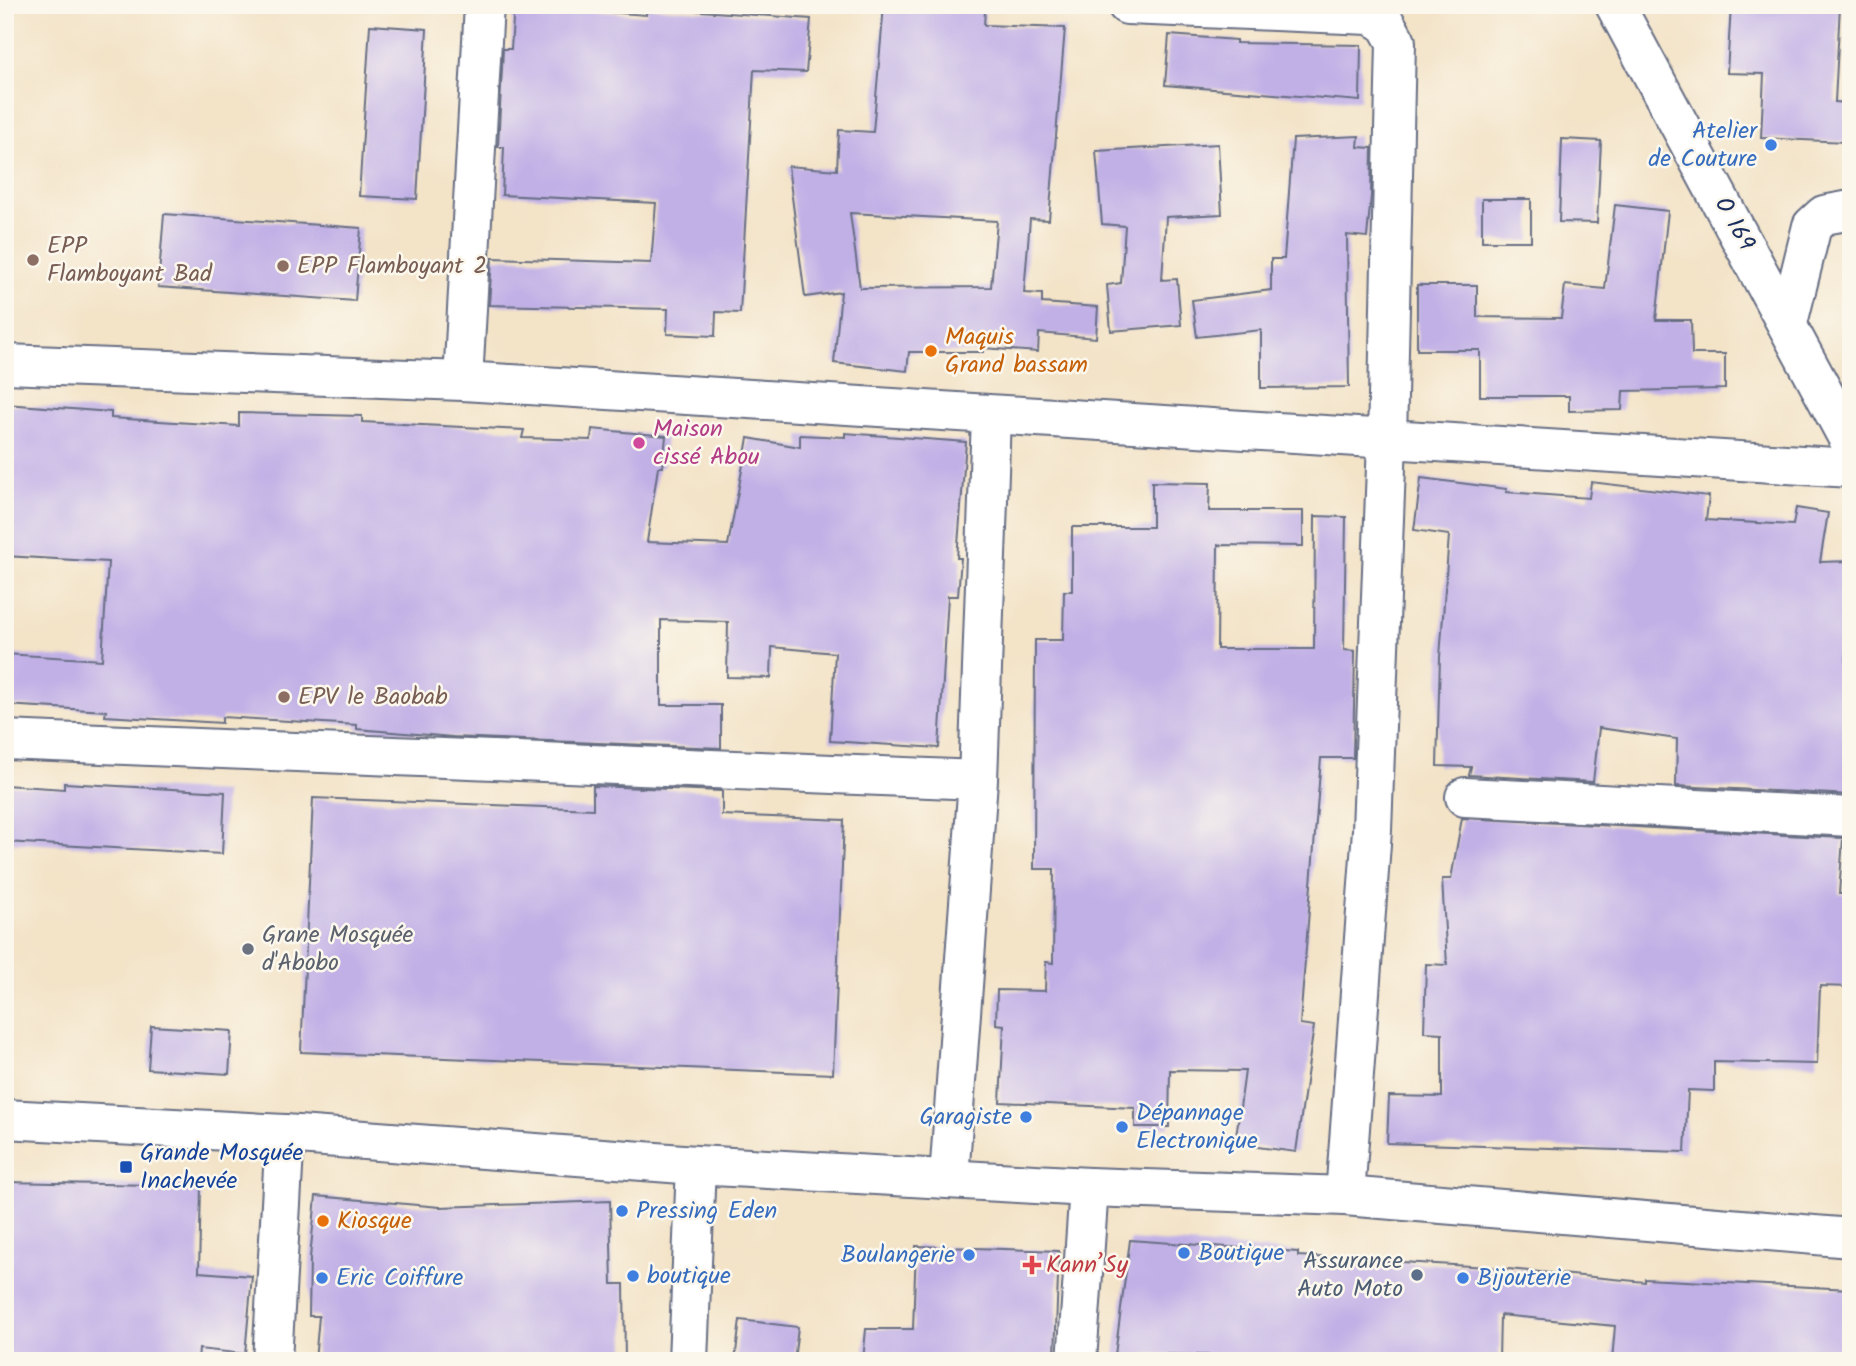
<svg xmlns="http://www.w3.org/2000/svg" width="1856" height="1366" font-family="Kalam,sans-serif">
<style>
.building{fill:#c1b0e6;fill-rule:evenodd}
.lines{fill:none;stroke-linecap:round;stroke-linejoin:round}
.street-casing{stroke:#676e83;stroke-width:42}
.secondary-casing{stroke:#676e83;stroke-width:42}
.street{stroke:#fff;stroke-width:38}
.secondary{stroke:#fff;stroke-width:38}
.shop-dot{fill:#3f7fe0;stroke:#fbf7ec;stroke-width:2.5}
.education-dot{fill:#8d6e63;stroke:#fbf7ec;stroke-width:2.5}
.food-dot{fill:#e8710a;stroke:#fbf7ec;stroke-width:2.5}
.hotel-dot{fill:#d1479c;stroke:#fbf7ec;stroke-width:2.5}
.worship-dot{fill:#6b7280;stroke:#fbf7ec;stroke-width:2.5}
.transit-dot{fill:#1a4fb4;stroke:#fbf7ec;stroke-width:2.5}
.health-dot{fill:#e0444e;stroke:#fbf7ec;stroke-width:2.5}
.service-dot{fill:#5c6f8a;stroke:#fbf7ec;stroke-width:2.5}
.labels{text-anchor:middle;dominant-baseline:central;stroke-width:5;stroke-linejoin:round;paint-order:stroke}
.shop-label{font-size:24px;fill:#366cbe;stroke:#fbf7ec;text-anchor:start}
.street-label{font-size:24px;fill:#1b2f5e;stroke:#fbf7ec}
.education-label{font-size:24px;fill:#785e54;stroke:#fbf7ec;text-anchor:start}
.food-label{font-size:24px;fill:#c56008;stroke:#fbf7ec;text-anchor:start}
.hotel-label{font-size:24px;fill:#b23c85;stroke:#fbf7ec;text-anchor:start}
.worship-label{font-size:24px;fill:#5b616d;stroke:#fbf7ec;text-anchor:start}
.transit-label{font-size:24px;fill:#164399;stroke:#fbf7ec;text-anchor:start}
.service-label{font-size:24px;fill:#4e5e75;stroke:#fbf7ec;text-anchor:end}
.health-label{font-size:24px;fill:#be3a42;stroke:#fbf7ec;text-anchor:start}
</style>
<rect width="100%" height="100%" fill="#fbf7ec"/>
<filter id="ink" filterUnits="userSpaceOnUse"><feTurbulence type="fractalNoise" baseFrequency=".0143" numOctaves="2"/><feDisplacementMap in="SourceGraphic" scale="14" xChannelSelector="R" yChannelSelector="G"/><feConvolveMatrix kernelMatrix="1 2 1 2 8 2 1 2 1" color-interpolation-filters="sRGB"/></filter>
<filter id="wash" filterUnits="userSpaceOnUse"><feTurbulence type="fractalNoise" baseFrequency=".00686" numOctaves="4" result="noise"/><feDisplacementMap in="SourceGraphic" scale="28" xChannelSelector="R" yChannelSelector="G"/><feGaussianBlur stdDeviation="1.57" result="paint"/><feColorMatrix in="noise" values="0 0 0 0 0 0 0 0 0 0 0 0 0 0 0 0 0 1.4 0 .05"/><feComposite in="paint" operator="in"/></filter>
<g filter="url(#wash)">
<rect width="100%" height="100%" fill="#f3e3c7"/>
<g id="blocks">
<path class="building" d="M514 5 646 15 647 7 811 19 806 72 754 70 740 313 716 312 715 336 667 334 668 309 489 305 492 258 651 263 656 203 502 195 504 147H498L503 49H511Z
M884 5 985 11 984 25 1065 28 1049 220 1030 219 1024 293 1042 294V303L1098 307 1096 338 1039 333 1038 352 983 348V352H909L907 371 834 363 841 292 805 297 788 166 837 170 839 130 873 132ZM850 213 997 221 991 287 860 288Z
M1731 5H1840L1835 102 1848 103 1846 142 1761 138 1764 74 1727 73Z
M370 25 427 29 417 199 359 196Z
M1169 35 1236 40V43L1361 45 1360 101 1165 85Z
M1359 136 1358 147 1372 148 1371 196 1367 237 1347 235 1349 387 1261 388V330L1197 337 1192 300 1271 290V259H1284L1293 139Z
M1562 139 1601 141 1597 223 1559 222Z
M1218 144 1222 214 1166 217 1162 280 1177 279 1181 325 1111 331 1107 285 1121 283 1125 226 1102 224 1096 151Z
M1482 199H1531V241H1482Z
M1615 205 1668 211 1656 320H1691L1692 354H1725V389L1623 391 1622 410 1569 411V396H1480V350H1417V285H1477V317L1561 318 1565 285 1605 289Z
M164 214 361 228 355 301 158 287Z
M5 404 111 412V418L239 426V413L362 416V422L524 430 522 438 591 440 592 429 666 436 663 467H658L647 542 728 545 748 438 800 447V435L845 437V433L966 442 957 558H961L958 596H948L939 748 830 741 835 653 772 647 771 678 727 677 728 622 661 620V705H721V748L453 737 357 729V725L222 717V723L105 716 106 711 5 705V654L102 660 108 562 5 556Z
M1421 478 1507 489 1506 492 1589 498 1591 482 1709 496 1706 520 1793 525 1796 508 1828 513 1820 562 1851 561V622H1848L1844 716 1851 717V795L1676 786 1677 739 1599 728 1593 782 1469 775 1471 767 1437 766 1440 657 1449 535 1414 530Z
M1152 482 1210 483 1209 511H1303V546L1218 545 1217 649H1314L1315 516 1346 517 1344 650 1355 651 1353 758H1321L1300 1024 1314 1026 1296 1152 1235 1144 1245 1071 1170 1070 1169 1127H1135V1108L1000 1102 1004 1025 996 1024 997 990 1045 991 1046 962 1053 963 1054 869H1034L1035 640H1063L1064 591H1072V527H1152Z
M64 783 225 792 222 854 5 842V785L64 789Z
M593 786 722 791V815L844 820 833 1074 301 1052 313 798 593 809Z
M1462 818 1843 838 1839 894H1851V987L1820 986 1817 1064 1714 1062V1091L1688 1090 1685 1152 1387 1143 1389 1096 1442 1097V1033L1424 1032 1426 964 1447 965 1442 879H1451Z
M151 1026 232 1031 229 1074 148 1069Z
M5 1182 201 1186 199 1272 252 1276 245 1354 199 1349 198 1361H5Z
M316 1196 440 1207 610 1201 612 1284H624L625 1361H315L319 1316H309L310 1258Z
M1130 1240 1298 1252V1256L1488 1267 1645 1282V1279L1851 1289V1361H1612L1615 1326 1500 1315 1499 1361H1292V1357L1147 1354 1146 1359 1115 1355Z
M916 1246 1059 1251 1055 1355 1044 1354V1361H863L866 1329H913Z
M740 1320 798 1327 794 1361H735Z"/>
</g>
</g>
<g filter="url(#ink)">
<use href="#blocks" fill-opacity="0" stroke="#676e83" stroke-width="2"/>
<g class="lines">
<g class="street-casing">
<path id="street" d="M1127 5 1370 15 1386 24 1396 42 1387 441 1372 830 1345 1196
M1788 323 1812 226 1824 215 1851 210
M5 364 463 381 1851 468
M463 381 484 5
M5 740 978 780
M1465 797 1851 817
M949 1178 978 780 991 416
M272 1361 285 1134
M1077 1361 1089 1187"/>
</g>
<g class="secondary-casing">
<path id="secondary" d="M1615 5 1851 444
M5 1119 285 1134 696 1165 1089 1187 1345 1196 1851 1238
M688 1361 696 1165"/>
</g>
<use href="#street" class="street"/>
<use href="#secondary" class="secondary"/>
</g>
</g>
<g class="shop-dot">
<circle cx="1771" cy="145" r="7"/>
<circle cx="1026" cy="1117" r="7"/>
<circle cx="1122" cy="1127" r="7"/>
<circle cx="622" cy="1211" r="7"/>
<circle cx="1184" cy="1253" r="7"/>
<circle cx="969" cy="1255" r="7"/>
<circle cx="633" cy="1276" r="7"/>
<circle cx="322" cy="1278" r="7"/>
<circle cx="1463" cy="1278" r="7"/>
</g>
<g class="education-dot">
<circle cx="33" cy="260" r="7"/>
<circle cx="283" cy="266" r="7"/>
<circle cx="284" cy="697" r="7"/>
</g>
<g class="food-dot">
<circle cx="931" cy="351" r="7"/>
<circle cx="323" cy="1221" r="7"/>
</g>
<circle class="hotel-dot" cx="639" cy="443" r="7"/>
<circle class="worship-dot" cx="248" cy="949" r="7"/>
<rect class="transit-dot" x="119" y="1160" width="14" height="14" rx="3.5"/>
<path class="health-dot" d="M1028.5 1254.5h7v7h7v7h-7v7h-7v-7h-7v-7h7z"/>
<circle class="service-dot" cx="1417" cy="1275" r="7"/>
<g class="labels">
<g class="shop-label">
<text x="1757" y="131" text-anchor="end">Atelier<tspan x="1757" dy="28">de Couture</tspan></text>
<text x="1136" y="1113">Dépannage<tspan x="1136" dy="28">Electronique</tspan></text>
<text x="1012" y="1117" text-anchor="end">Garagiste</text>
<text x="636" y="1211">Pressing Eden</text>
<text x="1198" y="1253">Boutique</text>
<text x="955" y="1255" text-anchor="end">Boulangerie</text>
<text x="647" y="1276">boutique</text>
<text x="336" y="1278">Eric Coiffure</text>
<text x="1477" y="1278">Bijouterie</text>
</g>
<g class="street-label">
<text transform="translate(1734 224) rotate(61)">O 169</text>
</g>
<g class="education-label">
<text x="47" y="246">EPP<tspan x="47" dy="28">Flamboyant Bad</tspan></text>
<text x="297" y="266">EPP Flamboyant 2</text>
<text x="298" y="697">EPV le Baobab</text>
</g>
<g class="food-label">
<text x="945" y="337">Maquis<tspan x="945" dy="28">Grand bassam</tspan></text>
<text x="337" y="1221">Kiosque</text>
</g>
<g class="hotel-label">
<text x="653" y="429">Maison<tspan x="653" dy="28">cissé Abou</tspan></text>
</g>
<g class="worship-label">
<text x="262" y="935">Grane Mosquée<tspan x="262" dy="28">d'Abobo</tspan></text>
</g>
<g class="transit-label">
<text x="140" y="1153">Grande Mosquée<tspan x="140" dy="28">Inachevée</tspan></text>
</g>
<g class="service-label">
<text x="1403" y="1261">Assurance<tspan x="1403" dy="28">Auto Moto</tspan></text>
</g>
<g class="health-label">
<text x="1046" y="1265">Kann’Sy</text>
</g>
</g>
<rect width="1856" height="1366" fill="none" stroke="#fbf7ec" stroke-width="28"/>
</svg>
